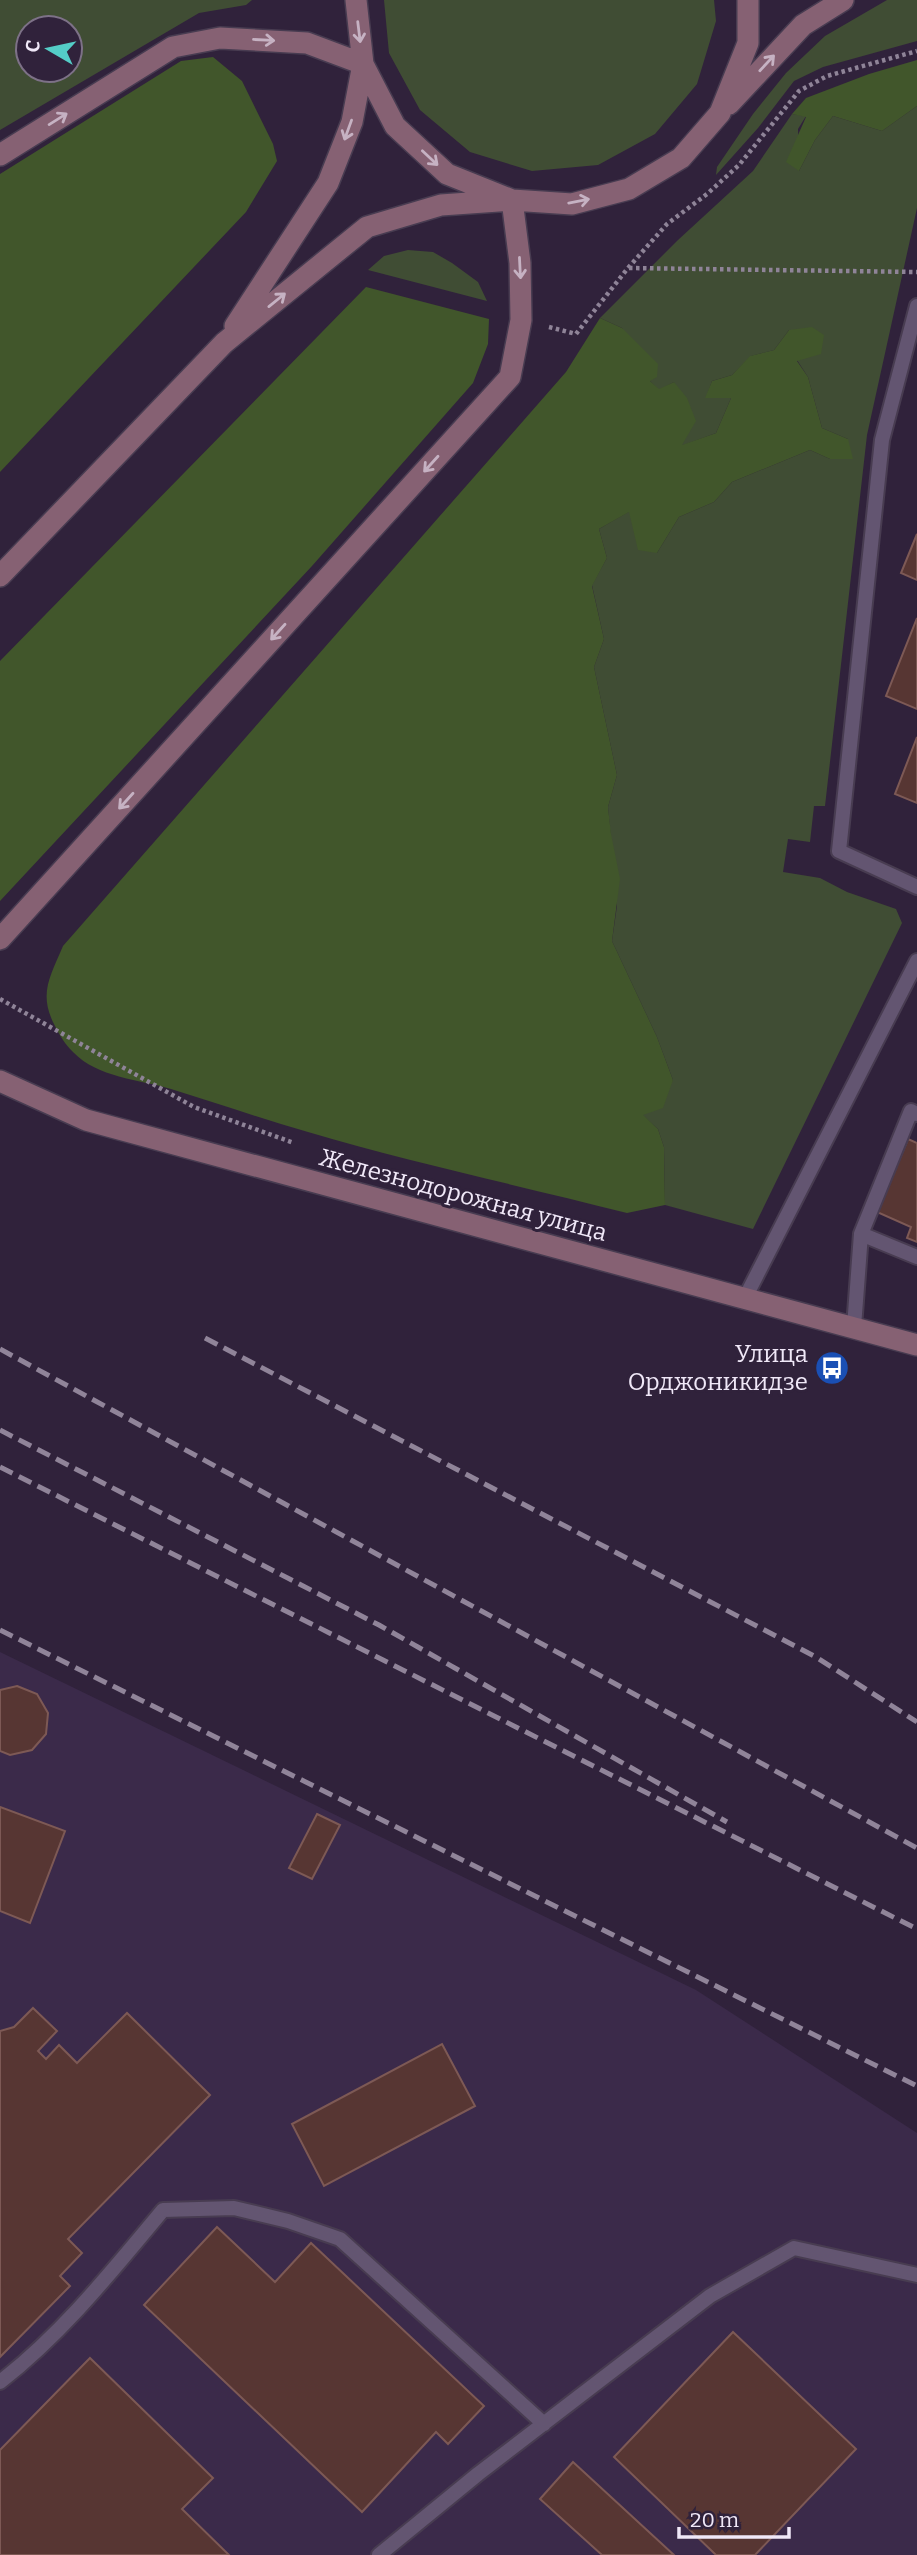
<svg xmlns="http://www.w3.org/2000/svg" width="917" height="2555" font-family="Bitter,serif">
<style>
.built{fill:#3b2a4a}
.green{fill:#404d34;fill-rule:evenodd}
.forest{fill:#41562b}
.building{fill:#573633;stroke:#7d5955;stroke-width:2}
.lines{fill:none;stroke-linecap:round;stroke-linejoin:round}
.lane-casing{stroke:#483c51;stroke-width:18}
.secondary-casing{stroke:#483c51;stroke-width:24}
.path{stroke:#8f8498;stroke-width:4.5;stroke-dasharray:3.5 3.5;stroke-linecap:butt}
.lane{stroke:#635571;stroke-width:14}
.secondary{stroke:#866173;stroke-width:21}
.rail{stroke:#908499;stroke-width:5;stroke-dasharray:14 7;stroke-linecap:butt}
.oneway{stroke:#c6b2c3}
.labels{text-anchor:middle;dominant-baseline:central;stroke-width:6;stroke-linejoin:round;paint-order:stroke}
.street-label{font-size:24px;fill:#f0e8f8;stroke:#30223b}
.poi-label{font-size:24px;fill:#f0e8f8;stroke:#30223b;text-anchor:end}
</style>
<rect width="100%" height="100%" fill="#30223b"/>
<path class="built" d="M0 1652 696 1990 917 2133V2555H0Z"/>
<path class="green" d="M0 0H252L246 5 199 13 0 130ZM28 28H70V70H28Z
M384 0H714L716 21 697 84 655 134 598 165 532 171 470 152 420 110 389 53Z
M887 0H917V41L823 67 794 81 758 128 716 175 717 167 753 114 786 73 825 36Z
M917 106V208L867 435 825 806H814L810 842 788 839 783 872 820 878 847 892 896 909 902 923 753 1229 665 1205 664 1147 658 1129 642 1115 673 1080 657 1037 612 941 617 906 608 807 617 775 594 667 604 639 592 585 607 558 599 529 630 511 657 553 679 517 714 502 732 482 810 450 830 459 848 439 822 428 808 377 797 360 789 330 774 350 751 356 732 375 712 381 706 398H731L716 433 681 446 674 382 659 390 650 381 622 328 600 318 678 240 753 171 792 114 806 116 798 129 799 171 815 140 833 116 882 131Z
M408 250 433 252 452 263 478 282 487 301 368 270 384 256Z"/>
<path class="forest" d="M213 57 242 81 273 144 277 161 246 212 0 472V174L181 61Z
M917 60V106L882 131 833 116 815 140 799 171 786 162 806 117 792 114 806 98 869 74Z
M366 287 489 319 488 344 473 383 312 566 0 901V661Z
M600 318 622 328 658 364 657 377 650 381 659 389 674 382 687 398 696 421 682 445 716 433 731 398H705L712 381 732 375 750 356 774 350 789 330 812 327 824 335 821 354 797 361 808 377 822 428 848 439 853 459H830L810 450 732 482 714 502 679 517 657 553 638 550 629 512 599 529 607 558 592 586 604 639 594 667 617 775 608 807 611 834 620 879 612 941 657 1037 673 1080 663 1108 643 1115 658 1129 664 1147 665 1205 627 1213C521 1186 413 1163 308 1132 262 1119 217 1103 171 1089 138 1079 98 1078 73 1052 65 1044 60 1036 55 1026 38 994 50 977 63 946L566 372Z"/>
<path class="building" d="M917 534V580L901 573Z
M917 618V709L886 696Z
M917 737V803L895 794Z
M908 1139 917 1143V1242L907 1238 911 1227 877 1212Z
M17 1686 37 1694 48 1713 46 1734 32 1750 10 1755 0 1751V1690Z
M0 1807 65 1831 30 1923 0 1911Z
M317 1814 340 1825 312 1879 289 1868Z
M33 2008 57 2031 38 2051 46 2059 59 2045 77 2063 127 2013 210 2095 68 2239 82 2253 60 2276 70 2286 0 2357V2031L14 2027Z
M442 2044 475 2106 324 2186 292 2124Z
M217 2227 275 2282 311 2243 484 2406 448 2444 436 2432 362 2512 144 2305Z
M733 2332 856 2449 755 2555H716L614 2457Z
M90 2358 213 2478 182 2509 229 2555H0V2450Z
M573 2462 674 2555H602L540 2499Z"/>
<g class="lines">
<g class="lane-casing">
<path id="lane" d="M917 306 882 440 839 851 917 887
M861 1234 917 1257
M745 1298 917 961
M854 1327 861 1234 911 1111 917 1114
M0 2382C63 2333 112 2271 163 2210L234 2208 288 2221 340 2239 544 2424
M379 2555 478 2474 710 2296 794 2248 917 2275"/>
</g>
<g class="secondary-casing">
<path id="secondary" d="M356 0 363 64 395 126 447 174 512 200 572 204 629 189 681 158 720 113 748 43V0
M729 104 803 25 843 0
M0 155 173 47 220 38 307 43 363 64
M235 326 328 183 352 122 363 64
M0 576 224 343 367 227 441 205 512 200
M0 939 510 377 521 320 520 263 512 200
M0 1081 86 1120 917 1345"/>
</g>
<path class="path" d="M629 268 917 272
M549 327 576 334 628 268 667 224 707 194 739 165 799 91 827 76 917 51
M0 999 194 1107 294 1143"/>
<use href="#lane" class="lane"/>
<use href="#secondary" class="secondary"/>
<path class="rail" d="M205 1338 816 1657 917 1722
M0 1349 917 1848
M0 1430 379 1625 727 1822
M0 1467 917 1929
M0 1630 917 2086"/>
</g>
<defs><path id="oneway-shaft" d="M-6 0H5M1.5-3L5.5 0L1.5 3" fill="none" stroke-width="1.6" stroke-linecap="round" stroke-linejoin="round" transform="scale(1.75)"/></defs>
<g class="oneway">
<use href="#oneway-shaft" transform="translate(359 32) rotate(83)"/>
<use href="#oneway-shaft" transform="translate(264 40) rotate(3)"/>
<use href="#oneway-shaft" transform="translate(767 63) rotate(-47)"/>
<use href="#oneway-shaft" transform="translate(58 119) rotate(-32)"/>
<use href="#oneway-shaft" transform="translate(348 130) rotate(110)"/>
<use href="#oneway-shaft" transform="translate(430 158) rotate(43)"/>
<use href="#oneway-shaft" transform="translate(579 201) rotate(-11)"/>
<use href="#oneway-shaft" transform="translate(520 268) rotate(87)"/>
<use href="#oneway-shaft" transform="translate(277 300) rotate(-39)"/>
<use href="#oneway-shaft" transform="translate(431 464) rotate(132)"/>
<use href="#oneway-shaft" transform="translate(278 632) rotate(132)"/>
<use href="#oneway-shaft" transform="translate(126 801) rotate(132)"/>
</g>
<defs>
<g id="bus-disc" transform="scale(1.75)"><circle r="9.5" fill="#1a4fb4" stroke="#30223b"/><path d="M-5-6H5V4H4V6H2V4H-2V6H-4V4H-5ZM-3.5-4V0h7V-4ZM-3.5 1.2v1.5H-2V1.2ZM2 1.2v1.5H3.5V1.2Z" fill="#fff"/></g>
</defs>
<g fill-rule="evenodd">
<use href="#bus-disc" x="832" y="1368"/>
</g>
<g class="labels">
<g class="street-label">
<text transform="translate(463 1195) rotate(15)">Железнодорожная улица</text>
</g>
<g class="poi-label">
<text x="808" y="1354">Улица<tspan x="808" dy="28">Орджоникидзе</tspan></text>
</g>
</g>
<g transform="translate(49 49) rotate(279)"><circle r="33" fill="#30223b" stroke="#7d7187" stroke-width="2"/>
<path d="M0-5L12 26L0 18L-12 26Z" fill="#54cdc7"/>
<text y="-10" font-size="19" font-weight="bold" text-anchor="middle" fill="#f0e8f8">С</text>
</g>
<path d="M679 2527v10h110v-10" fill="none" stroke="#f0e8f8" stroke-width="3.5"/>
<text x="690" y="2527" font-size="21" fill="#f0e8f8" stroke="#30223b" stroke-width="5" paint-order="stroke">20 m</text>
</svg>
